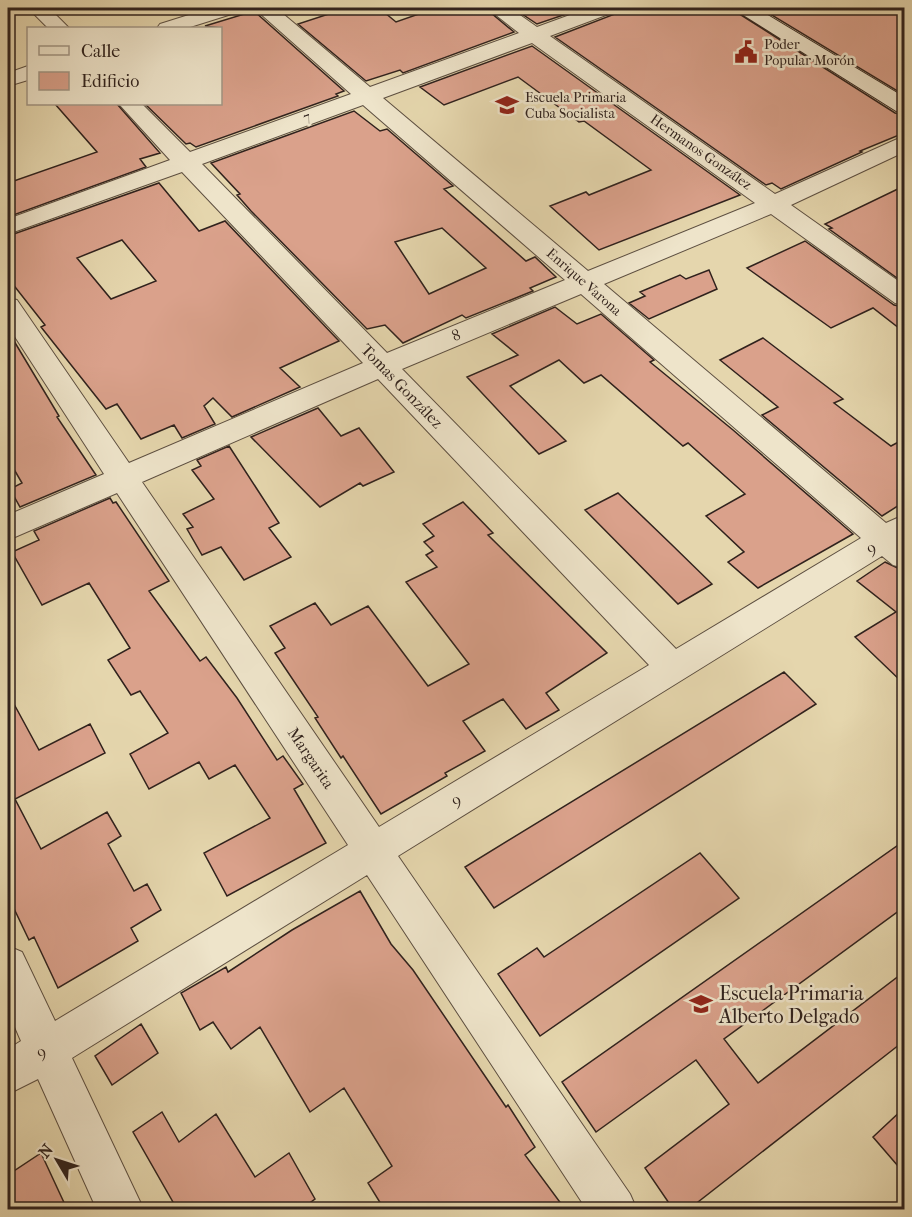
<svg xmlns="http://www.w3.org/2000/svg" width="912" height="1217" font-family="'IM FELL French Canon',serif">
<style>
.building{fill:#daa18b;stroke:#30221d;stroke-width:1.5;fill-rule:evenodd}
.lines{fill:none;stroke-linecap:round;stroke-linejoin:round}
.street-casing{stroke:#5d4f41;stroke-width:2}
.secondary-casing{stroke:#30221d;stroke-width:2}
.street{fill:#eee4ca;fill-rule:evenodd}
.secondary{fill:#eee4ca;fill-rule:evenodd}
.labels{text-anchor:middle;dominant-baseline:central;stroke-width:5;stroke-linejoin:round;paint-order:stroke}
.far-poi-label{font-size:14px;fill:#30221d;stroke:#eee4ca;text-anchor:start}
.far-street-label{font-size:14px;fill:#30221d;stroke:#eee4ca}
.street-label{font-size:16px;fill:#30221d;stroke:#eee4ca}
.near-poi-label{font-size:20px;fill:#30221d;stroke:#eee4ca;text-anchor:start}
</style>
<rect width="100%" height="100%" fill="#e5d6ad"/>
<filter id="stains"><feTurbulence type="fractalNoise" baseFrequency=".00333" numOctaves="4"/><feColorMatrix values="0 0 0 0 .2 0 0 0 0 .09 0 0 0 0 .02 0 0 0 .5 -.17"/></filter>
<radialGradient id="worn" r=".72"><stop offset=".6" stop-color="#630" stop-opacity="0"/><stop offset="1" stop-color="#630" stop-opacity=".3"/></radialGradient>
<path class="building" d="M347 8H379L396 22 436 8H485L514 32 403 73 400 70 366 81 298 24Z
M513 8H584L537 24Z
M619 8H659L667 12 680 8H730L895 113 904 115V133L860 151 862 152 781 189 772 183 766 185 555 37 615 14Z
M760 8H904V95Z
M254 11 344 91 336 94 338 96 196 147 190 143 186 144 145 104H220V28L205 26Z
M532 46 740 195 599 250 550 206 586 192 589 195 651 170 584 121 579 122 518 77 444 105 420 87Z
M55 104H117L160 153 140 159 146 167 8 217V183L97 152Z
M354 111 380 131 387 129 453 186 444 189 526 261 535 257 556 277 530 288 533 291 466 318 462 315 403 343 385 325 367 329 251 211 237 195 240 194 211 163ZM442 228 486 268 429 294 395 242Z
M159 183 199 231 225 221 339 341 280 368 300 387 232 417 213 398 204 406 215 424 182 438 174 425 141 439 117 404 106 409 41 327 45 325 8 278V236ZM122 240 156 281 111 299 77 258Z
M904 186V283L829 229 832 228 825 224Z
M805 241 894 305 904 307V332L873 308 831 328 747 268Z
M709 270 717 289 649 319 629 303 645 296 640 292 680 275 686 279Z
M555 307 577 324 601 314 654 360 650 362 733 430 853 534 758 588 728 562 744 552 706 516 745 494 688 443 683 446 601 375 584 383 559 360 510 386 566 441 539 454 467 377 518 355 492 334Z
M8 331 59 416 57 417 96 475 20 507 10 489 22 483 8 459Z
M763 338 843 399 834 403 891 446 904 439V502L882 516 762 415 778 407 720 360Z
M318 408 341 436 359 428 394 472 363 486 360 483 320 507 251 437Z
M229 446 279 523 269 528 291 557 244 580 221 547 202 555 187 529 193 527 183 514 214 499 192 470 201 466 197 460Z
M618 493 671 544 712 584 678 604 585 510Z
M110 498 113 503 116 502 169 581 149 591 200 661 206 657 237 698 277 760 283 756 303 784 294 789 326 843 227 896 204 853 270 818 235 765 209 779 199 762 149 789 130 754 168 733 140 691 131 695 108 660 130 648 89 583 42 605 12 552 39 540 34 531Z
M463 502 493 533 488 535 607 653 546 693 559 710 526 729 503 699 463 721 485 751 445 773 447 776 381 814 343 756 341 758 315 718 318 717 275 653 285 648 270 626 315 603 331 625 368 606 428 686 469 664 406 582 437 567 426 555 433 551 424 542 434 536 423 524Z
M885 562 904 571V684L855 637 896 612 857 581Z
M784 672 816 704 494 908 465 867Z
M8 693 39 750 90 724 105 753 15 799 41 849 107 812 121 836 108 844 134 891 147 884 161 910 131 928 138 941 58 988 34 937 29 940 8 896Z
M904 841V907L724 1039 758 1083 904 972V1041L689 1209H673L645 1168 729 1104 696 1060 596 1132 562 1082Z
M700 853 739 898 540 1036 498 974 537 948 544 957Z
M360 891 391 944 413 970 506 1107 508 1105 535 1147 525 1155 565 1209H384L368 1183 392 1166 344 1088 310 1112 260 1027 231 1049 213 1022 200 1030 181 993 226 967 228 972 292 930Z
M141 1024 158 1053 112 1085 95 1056Z
M904 1108V1173L873 1137Z
M162 1112 179 1142 216 1114 255 1177 289 1153 315 1199 301 1209H177L133 1132Z
M41 1153 67 1209H8V1175Z"/>
<g class="lines">
<g class="street-casing">
<path id="street" d="M28 8H49L69 28H48Z
M211 8H241L238 12 187 28H157L160 24Z
M254 8H276L370 87 519 33 487 8H510L537 27 589 8H617L614 12 550 36 775 194 904 136V152L791 205 904 285V305L895 303 771 214 604 284 886 523 904 515V568L893 565 882 556 398 856 630 1194 637 1210H587L367 875 72 1058 144 1210H97L38 1079 8 1094V1049L21 1041 8 1011V946L22 952 55 1021 348 845 117 493 8 540V515L104 474 8 326V298L17 300 129 463 363 363 182 172 8 234V219L170 160 119 104H142L190 152 351 94ZM532 43 755 203 588 271 383 98ZM363 105 565 280 387 353 202 164ZM581 294 861 538 676 649 402 369ZM378 379 649 665 379 827 142 482Z
M28 66V80L8 86V73Z"/>
</g>
<g class="secondary-casing">
<path id="secondary" d="M732 8H756L904 97V113L896 111Z"/>
</g>
<use href="#street" class="street"/>
<use href="#secondary" class="secondary"/>
</g>
<defs>
<g id="civic-bare" transform="scale(1.8)"><path d="M-.6-6.5H3V-4.5H.6V-3L4-1V1h2V6H-6V1h2V-1L-.6-3ZM-1.2 2.5V6h2.4V2.5Z" fill="#8f2418" stroke="#eee4ca" stroke-width="2.5" paint-order="stroke"/></g>
<g id="school-bare" transform="scale(1.8)"><path d="M0-5L7-2L0 1L-7-2ZM-4 1L0 2.5L4 1V4Q0 6-4 4Z" fill="#8f2418" stroke="#eee4ca" stroke-width="2.5" paint-order="stroke"/></g>
</defs>
<g fill-rule="evenodd">
<use href="#civic-bare" x="746" y="52"/>
<use href="#school-bare" x="507" y="105"/>
<use href="#school-bare" x="701" y="1004"/>
</g>
<g class="labels">
<g class="far-poi-label">
<text x="764" y="44">Poder<tspan x="764" dy="16">Popular Morón</tspan></text>
<text x="525" y="97">Escuela Primaria<tspan x="525" dy="16">Cuba Socialista</tspan></text>
</g>
<g class="far-street-label">
<text transform="translate(307 117) rotate(-20)">7</text>
<text transform="translate(701 152) rotate(35)">Hermanos González</text>
<text transform="translate(584 282) rotate(41)">Enrique Varona</text>
</g>
<g class="street-label">
<text transform="translate(456 335) rotate(-23)">8</text>
<text transform="translate(402 386) rotate(46)">Tomas González</text>
<text transform="translate(871 548) rotate(-31)">9</text>
<text transform="translate(311 758) rotate(56)">Margarita</text>
<text transform="translate(456 800) rotate(-31)">9</text>
<text transform="translate(41 1052) rotate(-31)">9</text>
</g>
<g class="near-poi-label">
<text x="719" y="993">Escuela Primaria<tspan x="719" dy="23">Alberto Delgado</tspan></text>
</g>
</g>
<rect width="912" height="1217" fill="none" stroke="#e5d6ad" stroke-width="30"/>
<rect x="9" y="9" width="894" height="1199" fill="none" stroke="#30221d" stroke-width="3"/>
<rect x="15" y="15" width="882" height="1187" fill="none" stroke="#30221d" stroke-width="1.5"/>
<rect x="27" y="27" width="195" height="78" fill="#eee4ca" stroke="#a29685" stroke-width="1.5"/>
<rect x="39" y="46" width="30" height="9" fill="#eee4ca" stroke="#a29685" stroke-width="1.5"/>
<text x="81" y="57" font-size="18" fill="#30221d">Calle</text>
<rect x="39" y="72" width="30" height="18" fill="#daa18b" stroke="#a29685" stroke-width="1.5"/>
<text x="81" y="87" font-size="18" fill="#30221d">Edificio</text>
<g transform="translate(57 1160) rotate(309)" stroke="#eee4ca" stroke-width="4.5" paint-order="stroke">
<path d="M0-4.5L10 22L0 15L-10 22Z" fill="#30221d"/>
<text y="-9" font-size="16" font-weight="bold" text-anchor="middle" fill="#30221d">N</text>
</g>
<rect width="100%" height="100%" filter="url(#stains)"/>
<rect width="100%" height="100%" fill="url(#worn)"/>
</svg>
